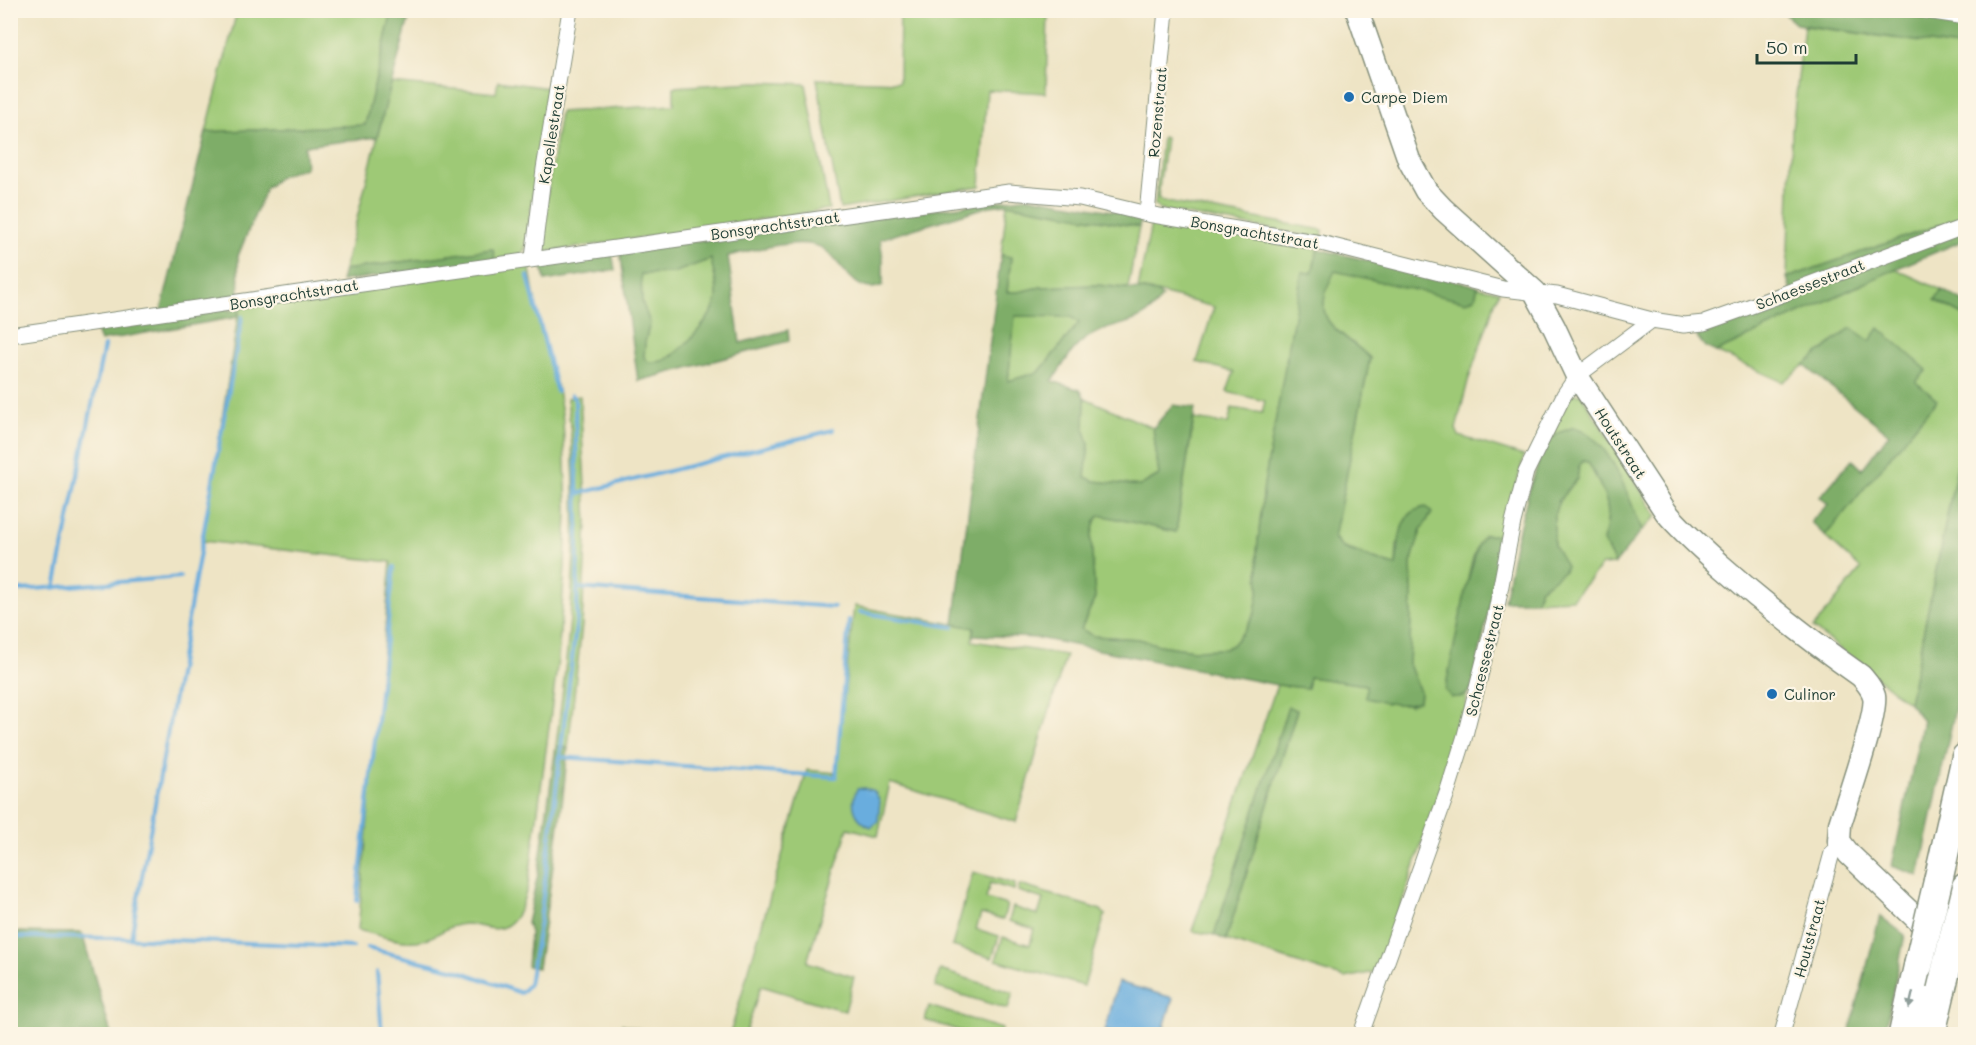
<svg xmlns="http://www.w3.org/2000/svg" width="1976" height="1045" font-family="Mali,sans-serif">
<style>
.green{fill:#9ec976;stroke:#5e8355;stroke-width:1.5}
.forest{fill:#7ead67;stroke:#4e754e;stroke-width:1.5;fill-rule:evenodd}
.water{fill:#69adde;stroke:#447589;stroke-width:1.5}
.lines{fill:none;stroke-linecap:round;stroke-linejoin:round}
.stream{stroke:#69adde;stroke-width:4}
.street-casing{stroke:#86907c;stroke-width:17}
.secondary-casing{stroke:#86907c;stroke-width:25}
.highway-casing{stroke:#86907c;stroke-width:31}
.street{stroke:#fff;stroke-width:15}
.secondary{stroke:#fff;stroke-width:22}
.highway{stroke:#fff;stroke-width:28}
.highway-bridge-casing{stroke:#86907c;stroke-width:31;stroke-linecap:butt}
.highway-bridge{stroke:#fff;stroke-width:28}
.oneway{fill:#8f9e9a}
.poi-dot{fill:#1f6fb2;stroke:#fcf5e5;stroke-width:2}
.labels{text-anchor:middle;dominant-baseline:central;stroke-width:4.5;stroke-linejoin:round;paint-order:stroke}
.poi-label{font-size:15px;fill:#1f3d34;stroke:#fcf5e5;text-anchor:start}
.street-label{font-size:15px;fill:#1f3d34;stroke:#fcf5e5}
</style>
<rect width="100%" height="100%" fill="#fcf5e5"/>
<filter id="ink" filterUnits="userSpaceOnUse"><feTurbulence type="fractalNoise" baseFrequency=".0167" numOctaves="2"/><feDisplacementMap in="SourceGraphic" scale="12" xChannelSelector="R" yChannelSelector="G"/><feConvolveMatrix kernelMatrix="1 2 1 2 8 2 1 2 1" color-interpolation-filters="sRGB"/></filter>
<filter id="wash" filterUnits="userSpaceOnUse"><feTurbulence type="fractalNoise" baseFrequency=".008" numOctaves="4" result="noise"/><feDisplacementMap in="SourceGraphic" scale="24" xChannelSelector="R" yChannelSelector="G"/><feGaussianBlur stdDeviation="1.35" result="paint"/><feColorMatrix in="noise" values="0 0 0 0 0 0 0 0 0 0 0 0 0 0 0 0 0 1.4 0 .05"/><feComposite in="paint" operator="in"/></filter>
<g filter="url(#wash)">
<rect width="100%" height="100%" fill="#eee4c5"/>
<path class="green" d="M237 11H392L365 125 206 132Z
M900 11H1048L1046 93 987 90 980 186 840 209 817 79 899 82Z
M1804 26 1965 48V216L1787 278 1792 130Z
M498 81 548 88 525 249 521 254 495 260 492 249 344 270 391 83 496 93Z
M755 82 806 84 829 209 547 252 539 247 560 112 674 105V87Z
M1162 137 1166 138 1158 197 1161 201 1323 230 1322 238 1160 210 1155 205Z
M1007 204 1139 227 1128 288 1097 285 1041 287 1018 292H1007L1011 258 1001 255Z
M1155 220 1318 249 1312 274 1302 272 1264 485 1257 551 1259 588 1255 613 1245 630 1232 645 1225 649 1193 650 1159 645 1139 639 1093 636 1081 629 1095 598 1091 538 1095 521 1101 515 1176 532 1194 419 1228 424 1232 408 1262 413 1265 401 1227 392 1234 372 1197 362 1214 307 1157 292 1138 289 1151 224Z
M711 259C713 271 718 285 717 297 716 315 679 355 662 361 658 362 652 362 648 362L644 358 645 342 650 323 642 302 641 274 673 273Z
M529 263 539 324 558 390 563 420 567 508 565 566 558 659 528 886C524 898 519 919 506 926 493 933 478 924 465 924 450 924 439 935 426 939 404 946 380 935 358 930L391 562 203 541 238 317 240 308Z
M1895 269 1942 290 1935 300 1965 316V428L1909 703 1813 628 1861 569 1825 536 1936 400 1870 341 1851 328 1783 382 1716 352Z
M1334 271C1389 282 1445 279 1499 291L1468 381 1456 429 1459 436 1524 456 1503 539 1484 535C1452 582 1473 660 1465 715L1379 971 1345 978 1226 940 1297 710 1288 708 1214 935 1192 931 1277 685 1307 688 1309 677 1367 685 1410 705 1419 701 1420 692 1409 664 1412 595 1411 563 1421 530 1426 521 1397 544 1396 565H1391L1343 547 1334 537 1370 358C1336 325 1307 324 1334 271Z
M1015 315 1071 317 1079 323 1039 372 1008 381Z
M1574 394H1581L1657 516 1642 530 1620 478 1604 450 1546 441 1569 397Z
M580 396 587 522 582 625 568 748 556 746C571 630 583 514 567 398Z
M1085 398 1153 428 1159 475 1140 486 1094 481 1085 477 1089 444 1084 428Z
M1583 461 1588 462C1605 495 1614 504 1603 541L1615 564 1602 565 1572 599 1536 601 1540 589 1552 580 1559 556 1554 545V516L1556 506 1577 479 1579 466Z
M854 606 975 628 972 641 1066 655 1016 822 890 783 878 836 848 828 807 962 854 977 845 1011 761 986 745 1034H730L807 770 836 773Z
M973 872 1015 884 1014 890 990 883 986 899 1007 905 1003 920 981 914 976 929 999 936 992 958 952 946Z
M1020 885 1101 910 1105 915 1084 986 996 960 1003 937 1030 945 1034 929 1009 921 1013 907 1038 915 1043 899 1018 891Z
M940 970 1013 993 1008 1009 935 987Z
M929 1006 1002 1029 1000 1034H970L925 1020Z
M622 1024 656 1034H623Z"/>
<path class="forest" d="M1878 10 1965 23V48L1796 24 1787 16 1785 11Z
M392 11H411L377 137 304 146 306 168 293 171 278 178 266 188 238 256 239 297 226 299 229 311 240 308 238 317 100 341 96 331 159 319 206 132 365 125Z
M1030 197 1142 216 1139 227 1007 204 990 206 880 239 883 259V285C856 299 842 262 824 249 804 235 751 251 728 256L740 343 788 330 789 341 638 381 620 251ZM711 259C713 271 718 285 717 297 716 315 679 355 662 361 658 362 652 362 648 362L644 357 645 342 650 323 642 302 641 274 673 273Z
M1965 216V240L1895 269 1716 352 1705 347 1697 337 1700 332 1793 297 1787 278Z
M493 249 495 260 341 281 344 270Z
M1318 249 1478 286 1475 298 1466 302 1335 271C1307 323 1336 326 1370 358L1334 538 1343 548 1391 565H1396C1400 543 1396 512 1426 507L1432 513 1421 530 1411 563 1412 595 1409 664 1420 692 1419 701C1402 708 1384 702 1366 698V685L1309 677 1307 688 1277 685 1038 638 973 635 974 628 954 624 1001 255 1011 257 1007 292H1018L1041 287 1097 285 1157 292 1162 297C1143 327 1118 321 1092 335 1073 344 1064 365 1052 381L1080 390 1085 398 1084 428 1089 444 1085 477 1094 481 1140 486 1159 475 1153 428 1173 405 1195 408 1176 532 1100 515 1095 521 1091 538 1095 598 1081 629 1093 636 1139 639 1159 645 1193 650 1225 649 1232 645 1245 630 1255 613 1259 588 1257 551 1264 484 1302 272 1312 273ZM1015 316 1071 317 1079 323 1039 372 1008 381Z
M612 252 615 270 545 281 541 262Z
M1942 290 1965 302V316L1935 300Z
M1851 328 1870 341 1879 328 1927 370 1916 382 1937 400 1825 536 1811 522 1828 504 1820 497 1852 459 1862 469 1889 434 1804 365Z
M1574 427C1610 436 1629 499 1642 530L1615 564 1603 541C1614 504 1605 495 1588 462L1583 461 1579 466 1577 479 1559 500 1554 516V545L1566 566 1564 571 1540 589 1536 601H1504L1515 544 1530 487 1546 441 1561 432Z
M1965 428V663L1919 876 1892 866 1923 720 1909 703Z
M1484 535H1495L1503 539 1502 550 1472 688C1466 697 1461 698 1451 697L1445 690 1466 588 1478 544Z
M1288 707 1297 710 1226 940 1214 935Z
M556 746 568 748 562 805 538 968 527 966 530 933 527 923 538 874Z
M1880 916 1905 935 1884 1034H1849Z
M11 932 82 933 111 1034H11Z"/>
<path class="water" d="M864 788 874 791 880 801 878 821 871 827C855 820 849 805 857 789Z
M1118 982 1173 998 1162 1034H1119L1105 1031Z"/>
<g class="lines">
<path class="stream" d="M528 276 557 392
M577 494 833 430
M55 588 104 346
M578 588 834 607
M10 591 180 577
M859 612 953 627
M560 757 836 777 849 620
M357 901 394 567
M10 937 121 938 353 947
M131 938 242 317
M367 948 456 970 521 993 529 984 540 921 577 618 578 526 575 399 571 395
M377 972 382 1034"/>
</g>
</g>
<g filter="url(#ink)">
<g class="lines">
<g class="street-casing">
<path id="street" d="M1920 10 1966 17
M1147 214 1166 10
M533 258 544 169 570 10
M10 335C343 287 676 237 1009 192L1080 198 1147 214 1321 243 1503 289 1557 295 1652 320 1684 325 1704 323 1735 312 1966 226
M1361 1034 1447 793 1464 739 1495 617 1513 522 1526 472 1564 395 1577 376 1652 320
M1782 1034 1832 853 1841 846"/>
</g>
<g class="secondary-casing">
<path id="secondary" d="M1357 10 1409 160 1426 191 1443 209 1535 292 1554 327 1577 376 1666 512C1682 531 1700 547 1719 564 1764 604 1811 641 1861 676 1866 682 1872 688 1874 696 1878 713 1847 801 1840 824L1839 841 1849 854 1966 966"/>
</g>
<g class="highway-casing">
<path id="highway" d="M1938 881 1966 757
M1960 911 1966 887
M1903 1034 1918 966
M1931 1034 1941 991"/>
</g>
<use href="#street" class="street"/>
<use href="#secondary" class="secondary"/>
<use href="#highway" class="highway"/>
<g class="highway-bridge-casing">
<path id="highway-bridge" d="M1918 966 1938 881
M1941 991 1960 911"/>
</g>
<use href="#highway-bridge" class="highway-bridge"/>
</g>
<defs><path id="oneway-solid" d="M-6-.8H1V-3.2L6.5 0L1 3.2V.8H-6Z" transform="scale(1.5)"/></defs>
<use class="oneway" href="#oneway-solid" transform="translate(1911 1000) rotate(103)"/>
</g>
<g class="poi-dot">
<circle cx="1349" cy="97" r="6"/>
<circle cx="1772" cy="694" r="6"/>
</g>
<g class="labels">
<g class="poi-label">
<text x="1361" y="97">Carpe Diem</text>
<text x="1784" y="694">Culinor</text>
</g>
<g class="street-label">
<text transform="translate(1157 112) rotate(-85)">Rozenstraat</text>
<text transform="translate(551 134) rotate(-81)">Kapellestraat</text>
<text transform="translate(775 225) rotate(-8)">Bonsgrachtstraat</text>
<text transform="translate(1255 232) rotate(10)">Bonsgrachtstraat</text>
<text transform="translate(1810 284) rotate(-21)">Schaessestraat</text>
<text transform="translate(294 294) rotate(-9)">Bonsgrachtstraat</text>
<text transform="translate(1621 443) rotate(57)">Houtstraat</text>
<text transform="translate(1484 660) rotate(-76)">Schaessestraat</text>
<text transform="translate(1809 938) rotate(-75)">Houtstraat</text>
</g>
</g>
<rect width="1976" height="1045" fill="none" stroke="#fcf5e5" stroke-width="36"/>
<path d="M1757 54v9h99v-9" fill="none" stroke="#1f3d34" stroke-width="3"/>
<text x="1766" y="54" font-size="18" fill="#1f3d34" stroke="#fcf5e5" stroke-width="4.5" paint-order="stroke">50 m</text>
</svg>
